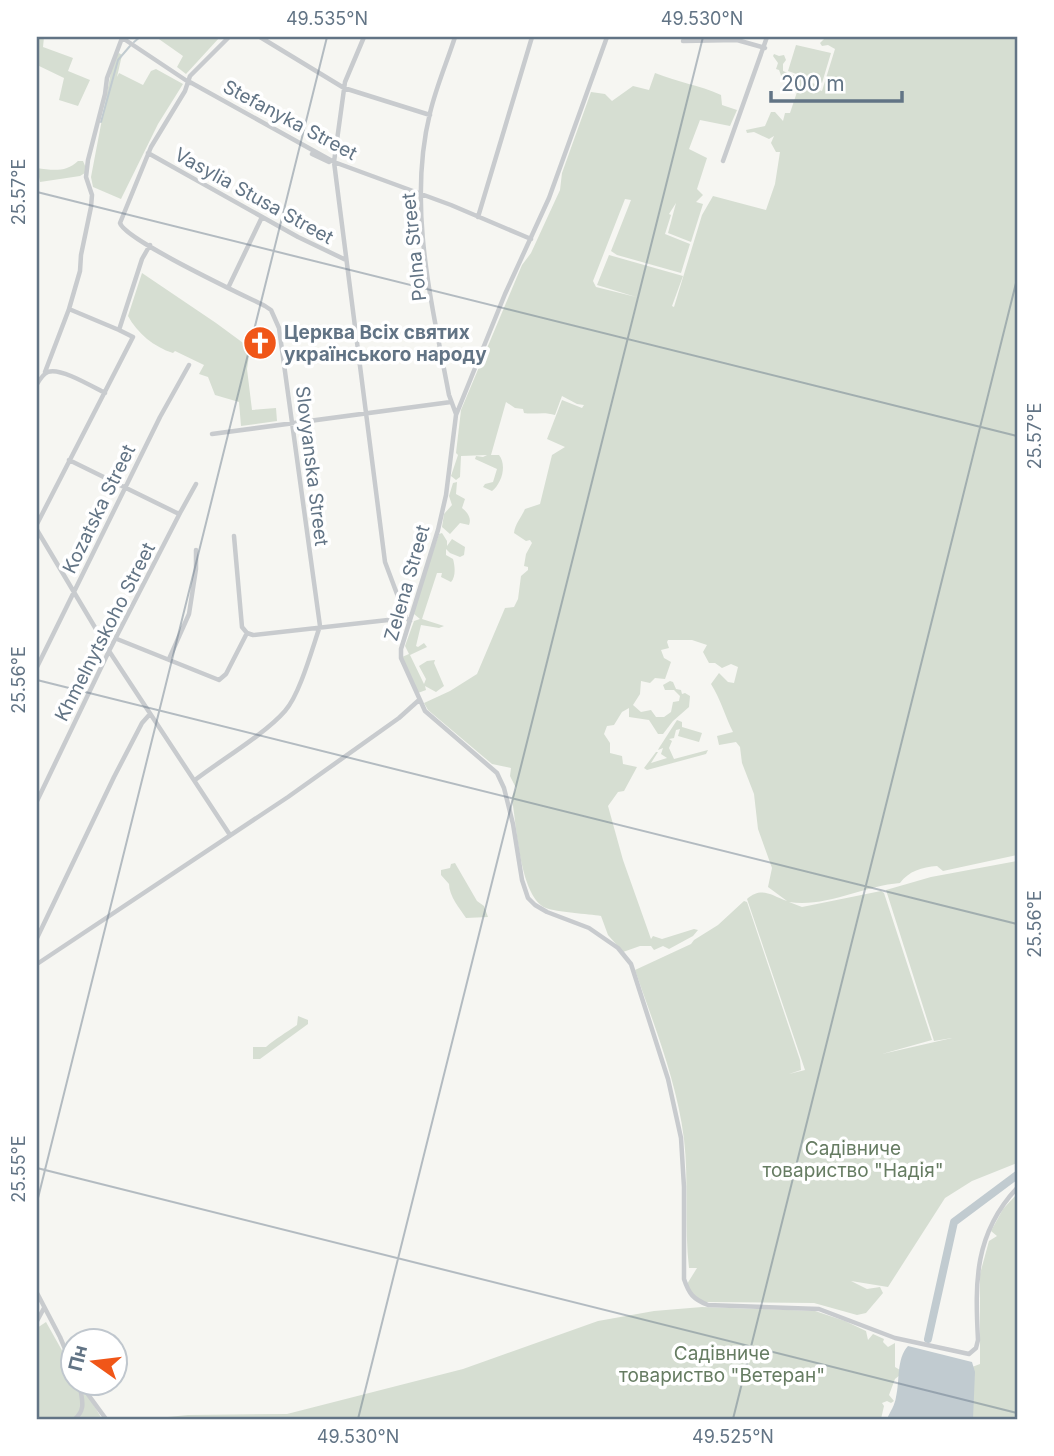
<svg xmlns="http://www.w3.org/2000/svg" width="1054" height="1456" font-family="Inter,sans-serif">
<style>
.green{fill:#d6ded2}
.water{fill:#c1cbd0}
.lines{fill:none;stroke-linecap:round;stroke-linejoin:round}
.stream{stroke:#c1cbd0;stroke-width:2}
.river{stroke:#c1cbd0;stroke-width:8}
.street{stroke:#c8cbce;stroke-width:4.5}
.ticks{fill:none;stroke:#627485;stroke-width:2;stroke-opacity:0.45}
.labels{text-anchor:middle;dominant-baseline:central;stroke-width:7;stroke-linejoin:round;paint-order:stroke}
.street-label{font-size:19px;fill:#627485;stroke:#fff}
.poi-label{font-size:19px;font-weight:bold;fill:#627485;stroke:#fff;text-anchor:start}
.park-label{font-size:19px;fill:#667c62;stroke:#fff}
.neatline{fill:none;stroke:#627485;stroke-width:2.5}
.ticks-label{font-size:18px;text-anchor:middle;fill:#627485}
</style>
<rect width="100%" height="100%" fill="#f6f6f2"/>
<path class="green" d="M37 37H44L43 47 73 58 68 71 90 80 78 106 59 100 64 78 37 65Z
M156 37H220L186 74 177 67 183 56Z
M826 37H852L853 39 854 37H1017V855L943 871 937 866C922 867 909 871 900 883 863 886 825 908 789 902L802 907 881 891 884 893 932 1040 882 1054 952 1038 934 1041 886 890 931 877 1017 861V1163L972 1181 945 1198 888 1287 851 1281 867 1289 880 1287 883 1293 866 1313 857 1315 814 1303 704 1302 694 1297 687 1284 697 1268H689C684 1225 689 1181 684 1139 677 1082 654 1025 635 970L691 944 694 940 718 925 744 901 747 902 800 1060 801 1070 789 1074 805 1070 747 899C762 886 772 896 787 901L768 887 772 868 758 829 754 794 742 763 740 747 736 742 719 745 717 736 733 732C725 716 721 700 711 684L719 673 728 682 734 683 738 667 731 664 722 668 715 663H709L703 652 707 645 692 640H668L667 642 669 648 661 650 664 658 671 662 665 679 655 678 650 683 641 681 640 694 633 705 641 712 651 710 656 717H664L671 712 673 702 679 701 680 696 674 690H665L663 685 670 681 673 682 676 689 681 690 682 694 685 693 690 696 689 707 673 721 663 734H658L649 720 629 717V708L622 712 614 725 607 726 604 734 610 743V753L622 756 623 764 637 767 624 791 618 792 608 806 623 860 651 939 653 936 662 939 694 929 698 930 693 936 669 949 663 946 654 950 651 946H640L623 952 608 935 601 916C589 914 556 912 546 908 521 898 517 831 513 806L512 797 516 788 510 776 511 768 492 764 428 710 424 703 450 691 477 674 505 608 514 607 518 599 521 576 528 570V567L524 566 526 554 532 543 530 540 526 541 514 533C515 524 521 518 525 509L540 504 552 455 565 447 547 439 562 400 582 408 584 405 577 404 562 396 555 415C543 411 535 415 524 413L523 409 515 408 506 402 491 455H489H499C507 465 502 483 492 491L483 487 485 484 493 482 497 469 475 459 476 456 483 457 487 455 461 456 460 477 456 480 451 476 458 455 456 453 461 410 522 265 531 253 560 190 562 173 591 92 605 94 612 101 633 86 649 90 655 73C677 82 699 85 721 95L722 105 737 110 730 126 700 120 689 149 707 158 697 189 703 195 696 202 703 204 691 242 668 233 676 203 669 214 671 215 665 234 690 244 681 273 617 255 611 251 631 200 625 199 593 281 596 287 636 297 597 285 609 255 683 276 672 306 674 307 702 215 713 196 766 210 775 184 780 152H776L771 143 774 136 769 139 754 132 747 133 746 130 765 126 771 112H775L783 121 785 113H790L800 83 782 78 779 70 776 69 778 63 773 56 774 54 779 56 784 55 786 60 783 64V71L820 86 821 88 819 90 822 91 835 49 828 45 822 46 820 43Z
M796 45 831 53 822 83 788 71Z
M119 53 122 55 117 77 119 73 143 85 151 71 156 69 183 84 158 124 121 199 93 187 91 177 114 56Z
M78 161H83L86 168 85 173 80 176 40 182 39 177 37 180V168C51 170 66 173 78 161Z
M142 273 216 323 250 348 247 369 252 410 276 408 277 421 241 426 239 402 215 395 208 377 199 374 204 365 175 351 173 353C154 347 137 333 128 316Z
M457 482 456 494 465 499 462 508C467 512 472 518 469 525L460 523 450 534 442 527 444 514 452 505 449 496 453 483Z
M442 533 447 541V546L452 539 465 547 464 555 460 557 450 553 446 549V555L453 559C455 566 456 577 451 582L441 577 442 573H437L422 619 444 626 439 628 421 625 416 646 418 647 424 643 427 647 410 655 424 684 426 679 419 666 427 661 435 660 434 663 444 686 436 692 425 686 426 690 418 693 402 657 409 654 405 646 414 621 420 619 414 614 415 605 439 534Z
M677 720 682 722V727L702 733 699 742 678 736 680 729 676 730 674 738 669 739 672 741 669 748 674 759 708 750 706 754 647 770 644 768 656 752H658L651 763 667 758 661 754 663 748 658 750 659 748Z
M455 863 477 901 484 906 488 917 466 918C460 909 449 896 449 884L441 875V870L450 868 451 864Z
M298 1016 308 1020V1024L260 1059H253V1047H266C276 1038 286 1033 297 1025Z
M1017 1194V1419H970L972 1367 980 1364V1274L989 1241 997 1236 991 1231 1003 1209Z
M702 1307 815 1311 845 1321 866 1331 868 1340 873 1334 884 1339 883 1342 888 1347 895 1343V1367L900 1370V1375L895 1379 889 1395 894 1401 891 1403 887 1401 882 1403 884 1406 881 1419H148L188 1415 287 1414 463 1369 598 1321 654 1311Z
M46 1322 73 1370 74 1382 81 1383 102 1419H37V1328Z"/>
<path class="water" d="M908 1346 972 1362 975 1372 973 1419H887C890 1412 895 1405 896 1397 900 1382 896 1359 908 1346Z"/>
<g class="lines">
<path class="stream" d="M134 42 140 37
M101 122 118 60 130 46"/>
<path class="river" d="M928 1339 954 1222 1017 1175"/>
<path class="street" d="M121 37 190 83
M260 37 344 88 430 115
M364 37 345 82 334 162 385 562 406 618 410 621
M455 37C447 62 436 87 430 113 407 206 432 304 449 395L456 414
M607 37 549 198 505 294 456 415 446 495 438 530 401 649V658L425 711 497 773 504 788 513 824 522 880 528 898 535 905 547 912 589 928 618 948 631 964 668 1079 681 1138 684 1187V1279C689 1294 693 1299 708 1305L819 1309 895 1338 969 1354 976 1348 978 1340C975 1282 974 1234 1017 1188
M683 41 737 40 765 48
M188 81 334 162 451 205 531 239
M148 153 298 237 346 260
M312 154 329 162
M723 161 767 37
M478 217 532 37
M228 288 262 217
M119 330 69 309 80 271 81 255 91 207 92 195 86 177 88 160 105 94 107 78 122 38
M45 372 69 309
M37 384C40 379 43 374 48 372 60 367 93 387 105 393
M212 434 451 402
M69 460 177 513H180L196 484
M37 524 133 337 119 330 142 259 150 245
M37 530 109 651 230 835
M234 536 242 627 247 633
M247 633 253 635 406 618
M117 639 219 680 226 674 247 633
M169 659 189 614 196 569V550
M37 667 160 417 189 365
M195 780C221 760 265 734 285 711 300 694 312 649 320 626L279 328 271 310 265 306C243 295 125 240 120 223L151 147 185 91 190 76 229 37
M37 801 109 651 180 513
M37 938 114 777 142 723 150 714
M37 964 288 797 399 718 419 700
M37 1293 60 1337 74 1370
M37 1321 44 1308
M79 1382 106 1419
M75 1419C87 1408 81 1399 80 1385"/>
</g>
<path class="ticks" d="M37 192 1017 436M37 680 1017 924M37 1168 1017 1413M37 1202 327 37M358 1419 703 37M733 1419 1017 279"/>
<defs>
<g id="church-disc" transform="scale(1.75)"><circle r="9.5" fill="#f05618" stroke="#fff"/><path d="M-1.2-6h2.4v3.5h3.3v2.4h-3.3V6h-2.4V-.1h-3.3v-2.4h3.3Z" fill="#fff"/></g>
</defs>
<g fill-rule="evenodd">
<use href="#church-disc" x="260" y="343"/>
</g>
<g class="labels">
<g class="street-label">
<text transform="translate(290 120) rotate(28)">Stefanyka Street</text>
<text transform="translate(254 196) rotate(29)">Vasylia Stusa Street</text>
<text transform="translate(414 247) rotate(-96)">Polna Street</text>
<text transform="translate(312 466) rotate(83)">Slovyanska Street</text>
<text transform="translate(99 509) rotate(-64)">Kozatska Street</text>
<text transform="translate(407 583) rotate(-74)">Zelena Street</text>
<text transform="translate(105 632) rotate(-63)">Khmelnytskoho Street</text>
</g>
<g class="poi-label">
<text x="284" y="332">Церква Всіх святих<tspan x="284" dy="22">українського народу</tspan></text>
</g>
<g class="park-label">
<text x="853" y="1148">Садівниче<tspan x="853" dy="22">товариство "Надія"</tspan></text>
<text x="722" y="1353">Садівниче<tspan x="722" dy="22">товариство "Ветеран"</tspan></text>
</g>
</g>
<rect width="1054" height="1456" fill="none" stroke="#ffffff" stroke-width="77"/>
<g transform="translate(94 1362) rotate(284)"><circle r="33" fill="#ffffff" stroke="#c0c7ce" stroke-width="2"/>
<path d="M0-5L12 26L0 18L-12 26Z" fill="#f05618"/>
<text y="-10" font-size="19" font-weight="bold" text-anchor="middle" fill="#627485">Пн</text>
</g>
<path d="M771 91v10h131v-10" fill="none" stroke="#627485" stroke-width="3.5"/>
<text x="781" y="91" font-size="21" fill="#627485" stroke="#ffffff" stroke-width="5" paint-order="stroke">200 m</text>
<rect x="38" y="38" width="978" height="1380" class="neatline"/>
<g class="ticks-label">
<text x="327" y="25">49.535°N</text>
<text x="702" y="25">49.530°N</text>
<text transform="translate(19 192) rotate(-90)" y="6">25.57°E</text>
<text transform="translate(1035 436) rotate(-90)" y="6">25.57°E</text>
<text transform="translate(19 680) rotate(-90)" y="6">25.56°E</text>
<text transform="translate(1035 924) rotate(-90)" y="6">25.56°E</text>
<text transform="translate(19 1169) rotate(-90)" y="6">25.55°E</text>
<text x="358" y="1443">49.530°N</text>
<text x="733" y="1443">49.525°N</text>
</g>
</svg>
